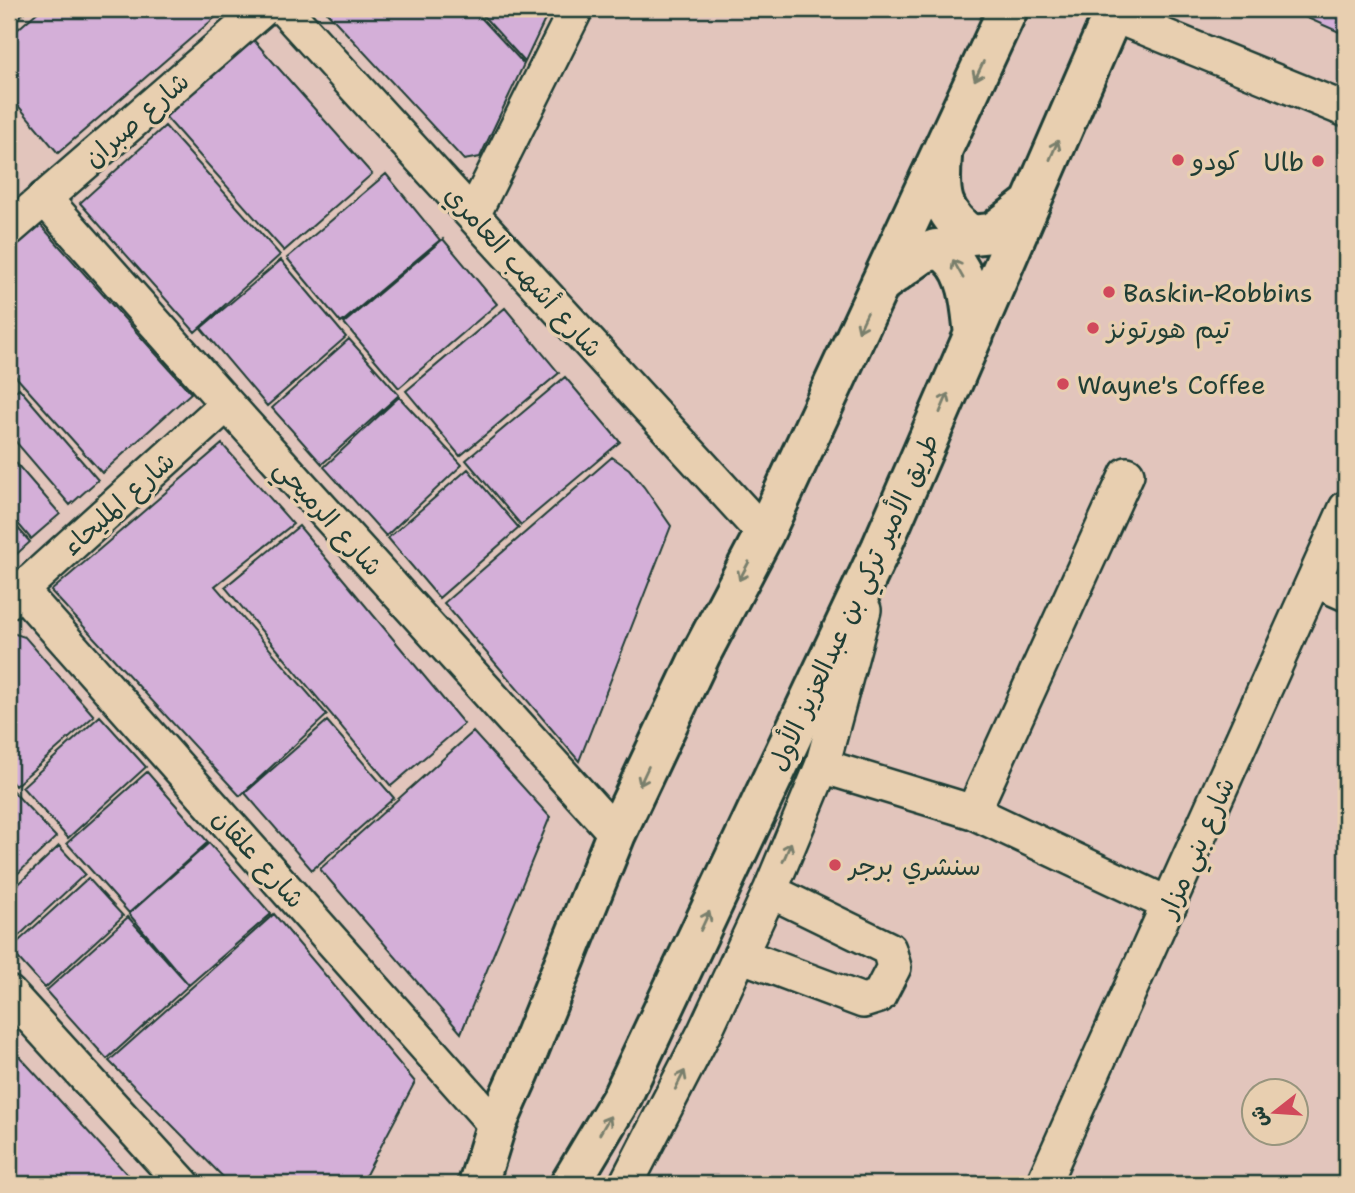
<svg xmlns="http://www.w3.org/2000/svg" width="1355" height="1193" font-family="'Shantell Sans','Playpen Sans Arabic',sans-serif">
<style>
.building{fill:#d4afd8;stroke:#1f3d34;stroke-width:2}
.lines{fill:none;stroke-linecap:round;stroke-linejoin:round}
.minor-casing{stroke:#1f3d34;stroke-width:38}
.major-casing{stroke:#1f3d34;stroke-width:44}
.minor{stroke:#e8cfb0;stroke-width:33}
.major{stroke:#e8cfb0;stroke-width:38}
.oneway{stroke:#797f6c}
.poi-dot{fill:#d1495b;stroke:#e8cfb0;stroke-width:2.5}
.labels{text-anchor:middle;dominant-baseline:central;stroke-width:7;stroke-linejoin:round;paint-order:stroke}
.street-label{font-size:26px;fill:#1f3d34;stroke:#e8cfb0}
.poi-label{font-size:26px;fill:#1f3d34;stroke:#e8cfb0;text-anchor:start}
</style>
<rect width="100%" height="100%" fill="#e2c5bc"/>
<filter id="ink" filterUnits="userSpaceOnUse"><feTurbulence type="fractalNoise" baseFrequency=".0143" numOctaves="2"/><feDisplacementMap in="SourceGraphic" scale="14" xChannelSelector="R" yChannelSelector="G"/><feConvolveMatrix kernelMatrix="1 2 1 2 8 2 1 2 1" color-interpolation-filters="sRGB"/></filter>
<g filter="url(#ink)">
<path class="building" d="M9 9H28L9 26Z
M41 9H219L218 15 58 153 9 95V37Z
M324 9H473L524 64 480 157 464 160Z
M477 9H550L525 62Z
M1287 9H1346V35Z
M251 37 372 174 284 251 164 115Z
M165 126 280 255 195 332 80 203Z
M386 174 440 240 341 323 287 258Z
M37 221 191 393 102 473 9 369V246Z
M443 239 497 304 399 388 344 323Z
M281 260 346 337 267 406 201 328Z
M505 308 559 373 460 456 406 391Z
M349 339 399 395 322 464 272 408Z
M565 377 620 442 521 525 466 460Z
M19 388 98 480 70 505 9 434V397Z
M399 397 462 465 386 536 324 467Z
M222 444 293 524 215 586 327 715 240 796 51 591Z
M9 455 60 514 31 539 9 513Z
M612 457 629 469 644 487 671 526 579 761 444 603Z
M468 469 519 528 439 598 388 538Z
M9 518 30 542 9 561Z
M299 526 464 724 391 786 225 587Z
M9 632 25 637 94 716 15 786 9 779Z
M100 716 146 767 68 838 22 787Z
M327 721 394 798 312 870 245 793Z
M473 732 550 817 461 1033 320 869Z
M147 772 208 842 129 913 67 843Z
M9 787 56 837 9 882Z
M209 843 271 914 189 985 129 914Z
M59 846 85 874 9 945V893Z
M88 878 123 916 45 988 10 949Z
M274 914 415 1082 361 1184H230L109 1061Z
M128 917 189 985 107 1059 46 991Z
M9 1045 136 1184H9Z"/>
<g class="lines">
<g class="minor-casing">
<path id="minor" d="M284 9 764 534
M1113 15 1346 110
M44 198 227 404 616 834
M473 215 576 9
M9 229 263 9
M1314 580 1346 594
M21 590 496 1126
M9 601 227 404
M822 766 973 812 1170 905
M973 812 1127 474
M740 955 863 1001 879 996 894 967 889 949 770 891
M9 993 183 1184
M626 1184 705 1031 770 891 822 766 864 610
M1043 1184 1346 508"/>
</g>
<g class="major-casing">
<path id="major" d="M942 157C939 193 940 213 971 235L992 233 1031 203
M880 284 922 254 936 249C941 251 948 254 951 258 970 276 971 311 974 335
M478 1184 496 1126 520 1072 616 834 701 654 764 534 1008 9
M570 1184 622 1097 881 548 1115 9"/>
</g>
<use href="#minor" class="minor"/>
<use href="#major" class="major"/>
</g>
<defs><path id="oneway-shaft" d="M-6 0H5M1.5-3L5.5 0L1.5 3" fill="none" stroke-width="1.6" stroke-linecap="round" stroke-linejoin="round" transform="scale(1.75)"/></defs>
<g class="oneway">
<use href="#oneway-shaft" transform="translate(979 71) rotate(115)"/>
<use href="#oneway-shaft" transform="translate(1054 150) rotate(-67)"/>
<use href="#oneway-shaft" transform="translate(958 269) rotate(-119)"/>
<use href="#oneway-shaft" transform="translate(863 322) rotate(115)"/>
<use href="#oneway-shaft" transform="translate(944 403) rotate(-67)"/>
<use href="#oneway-shaft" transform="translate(744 571) rotate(118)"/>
<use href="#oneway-shaft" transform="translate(644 776) rotate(115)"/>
<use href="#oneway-shaft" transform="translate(787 852) rotate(-67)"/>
<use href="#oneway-shaft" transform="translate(705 921) rotate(-65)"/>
<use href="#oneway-shaft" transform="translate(680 1080) rotate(-63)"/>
<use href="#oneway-shaft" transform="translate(605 1125) rotate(-60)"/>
</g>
</g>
<g class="poi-dot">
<circle cx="1178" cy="160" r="7"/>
<circle cx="1318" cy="161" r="7"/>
<circle cx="1109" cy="292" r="7"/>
<circle cx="1093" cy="328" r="7"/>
<circle cx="1063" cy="384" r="7"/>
<circle cx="835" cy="865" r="7"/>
</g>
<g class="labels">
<g class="street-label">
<text transform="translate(136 119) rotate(-41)">شارع صبران</text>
<text transform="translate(524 271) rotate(48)">شارع أشهب العامري</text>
<text transform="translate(118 503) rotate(-42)">شارع المليحاء</text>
<text transform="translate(329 517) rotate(48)">شارع الرميحي</text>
<text transform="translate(853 602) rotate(-65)">طريق الأمير تركي بن عبدالعزيز الأول</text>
<text transform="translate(1196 847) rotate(-66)">شارع بني مزار</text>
<text transform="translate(259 858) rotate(48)">شارع علقان</text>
</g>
<g class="poi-label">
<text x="1192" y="160">كودو</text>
<text x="1304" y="161" text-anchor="end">Ulb</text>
<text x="1123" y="292">Baskin-Robbins</text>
<text x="1107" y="328">تيم هورتونز</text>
<text x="1077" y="384">Wayne's Coffee</text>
<text x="849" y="865">سنشري برجر</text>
</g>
</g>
<rect width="1355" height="1193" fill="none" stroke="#e8cfb0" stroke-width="35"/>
<rect x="18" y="18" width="1320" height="1158" fill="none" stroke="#1f3d34" stroke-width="2.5" filter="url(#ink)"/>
<g transform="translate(1275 1112) rotate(253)"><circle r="33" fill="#e8cfb0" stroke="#98957e" stroke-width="2"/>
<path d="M0-5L12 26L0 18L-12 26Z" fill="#d1495b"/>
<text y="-10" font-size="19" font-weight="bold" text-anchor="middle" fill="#1f3d34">ش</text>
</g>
</svg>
